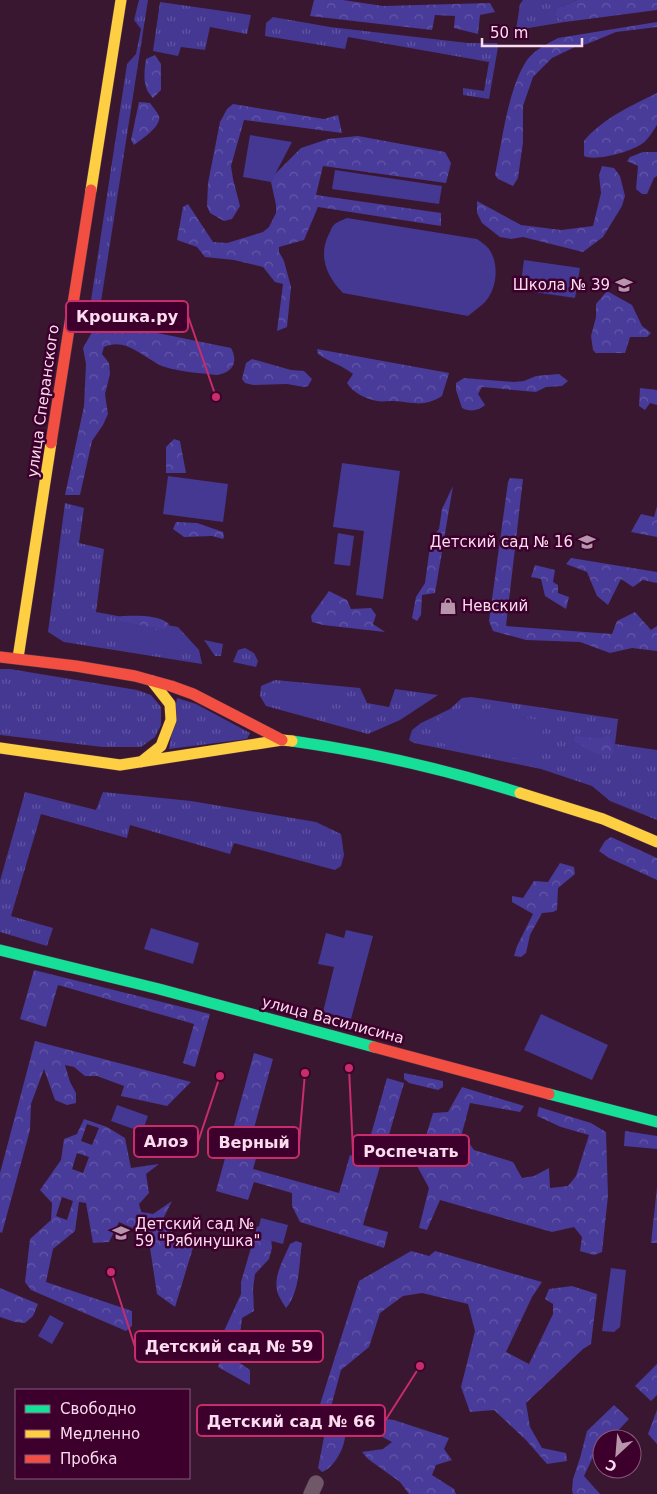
<svg xmlns="http://www.w3.org/2000/svg" width="657" height="1494" font-family="'DejaVu Sans',sans-serif">
<style>
.grass{fill:url(#grass-tufts)}
.forest{fill:url(#forest-crowns);fill-rule:evenodd}
.park{fill:#453893}
.lines{fill:none;stroke-linecap:round;stroke-linejoin:round}
.street-casing{stroke:#523549;stroke-width:16}
.fast-casing{stroke:#523549;stroke-width:12}
.slow-casing{stroke:#523549;stroke-width:12}
.jam-casing{stroke:#523549;stroke-width:12}
.street{stroke:#715869;stroke-width:15}
.fast{stroke:#16e098;stroke-width:11}
.slow{stroke:#ffcf43;stroke-width:11}
.jam{stroke:#f24e42;stroke-width:11}
.labels{text-anchor:middle;dominant-baseline:central;stroke-width:5;stroke-linejoin:round;paint-order:stroke}
.poi-label{font-size:15px;fill:#fbdbee;stroke:#3d002d;text-anchor:end}
.street-label{font-size:15px;fill:#fbdbee;stroke:#3d002d}
.leader{fill:none;stroke:#c82c6a;stroke-width:2}
.callout-dot{fill:#c82c6a;stroke:#3d002d;stroke-width:2}
.callout{fill:#3d002d;stroke:#c82c6a;stroke-width:2}
.callout-label{font-size:16px;text-anchor:middle;font-weight:bold;fill:#fbdbee}
</style>
<defs>
<pattern id="grass-tufts" width="24" height="20" patternUnits="userSpaceOnUse" patternTransform="scale(1.25)"><rect width="24" height="20" fill="#453893"/><path d="M3 7l-1-3M5 7V3M7 7l1-3M15 17l-1-3M17 17v-4M19 17l1-3" fill="none" stroke="#6154a2"/></pattern>
<pattern id="forest-crowns" width="20" height="18" patternUnits="userSpaceOnUse" patternTransform="scale(1.25)"><rect width="20" height="18" fill="#493b99"/><path d="M2 6a3 3 0 1 1 6 0M12 15a3 3 0 1 1 6 0" fill="none" stroke="#6457a8"/></pattern>
</defs>
<rect width="100%" height="100%" fill="#391730"/>
<path class="grass" d="M139 0H148L100 308 90 307 127 64 136 54 141 29 134 20Z
M523 0H577L560 7 556 16 565 22 516 30 520 4Z
M160 2 251 15 247 34 210 27 205 50 181 47 178 56 153 51Z
M273 17 330 27 468 43H497L498 47 489 99 463 95V88L484 91 489 62 348 37 345 49 265 36 266 23Z
M65 503 84 508 79 543 104 549 96 612 178 627 199 650 202 664 64 642 48 632Z
M204 640 223 644 221 656H215Z
M245 648 254 653 258 661 256 667 233 662 238 650Z
M0 669H10L137 690 151 695 161 707V725L155 737 141 747H103L0 735Z
M275 680 360 688 367 703 389 707 395 689 438 695 400 720 368 734 266 706 260 696 261 686Z
M471 697 618 719 615 744 657 750V820L610 801 592 786 541 769 414 743 409 740 412 730 421 723 450 709 462 698Z
M177 698 196 704 250 733 247 739 169 749Z
M25 792 96 810 103 792 191 801 316 822 341 834 344 855 341 866 335 870 234 843 230 854 130 825 127 838 41 814 11 916 53 928 47 946 0 932V881Z"/>
<path class="forest" d="M314 0H343L383 6 490 3 495 12 480 15 478 34 454 28 455 16 435 15 432 30 310 16Z
M577 0H657V10L565 22 556 16V11L560 7Z
M657 22V27L616 32 587 44 577 46 552 58 533 77 523 106V142L518 178 513 186 498 179 495 175C502 142 508 88 527 60 534 50 547 44 558 38Z
M155 55 161 64V90L153 98C142 88 144 73 146 59Z
M657 93C657 99 657 120 657 125 656 127 646 142 643 143 633 151 596 162 584 156V141C603 118 631 106 657 93Z
M139 102 150 103C153 107 157 112 159 116 162 126 141 140 134 145L131 140Z
M233 104 324 119 338 115 342 133 244 120 231 166 233 179 240 206 232 219 224 221 210 213 207 206 208 183 220 122 227 109Z
M358 136 445 152 451 163 446 183 323 166 316 195 441 213V226L318 207 304 240 279 247V252L284 261 291 287 287 327 277 331 283 284 275 282 263 267 234 260 205 257 197 247 177 240 183 207 188 204 213 242 227 243 263 232 269 227 276 213V205L271 182 274 175 301 148 328 139Z
M643 152H657V176L654 178 647 194H642L636 189 638 166 627 161 630 157Z
M602 166 614 168 620 176 625 196 622 206 603 237 583 252 523 237 511 239 500 237 482 223 477 213V201L521 225 561 230 593 226 601 193 599 175Z
M607 291 632 305 642 326 651 333 647 337H630L625 353H596L593 350 591 336 596 317V304Z
M96 325 133 328 231 348C239 363 232 373 216 375 200 373 181 372 165 367 145 360 127 336 104 347L102 354 109 363 110 374 105 394 108 414 103 425 92 441 80 495H65L84 406 86 364 83 348Z
M317 349 449 373 442 396C423 408 414 402 393 401 388 401 382 402 377 401 366 399 353 393 347 383L353 374C342 365 329 362 318 354Z
M252 359 291 370 304 371 312 379 308 386 304 387 287 384 253 385 245 383 242 379 246 363Z
M559 374 568 381 562 386 546 387 536 392 482 387 478 394 485 405C479 411 469 412 462 408L456 390V383L464 378 514 382 524 381 536 376Z
M640 388 657 390V405L650 403 645 410 639 406Z
M174 439 180 441 186 473H166V447Z
M510 478 523 479 506 626 612 634 617 621 635 612 651 630 657 626V651L632 648 610 653 580 642 526 640 493 631 489 621 508 482Z
M453 486 435 593 422 595 421 615 417 621 412 618 416 597 425 583 431 539 439 529 442 509Z
M657 506V537L631 532 641 514 654 517Z
M176 522 197 523 223 532 224 537 223 539 212 536 184 537 173 529Z
M571 558 657 572V583L643 580 633 587 621 579 608 605 597 596 587 572 566 564Z
M535 565 555 570 553 582 558 585V593L569 597 566 609 545 596 541 579 531 577Z
M329 591 347 600 351 609 371 608 376 615 373 624 385 632 323 625 312 622 311 616Z
M122 616C136 616 157 614 169 624L167 627 163 629 119 621 118 618Z
M609 735 614 751 610 755 596 754 574 741 575 736 600 739Z
M611 837 657 858V880L609 858 599 851 605 841Z
M560 863 574 867 575 874 558 888 557 910 553 912 542 913 530 935 526 953 521 957 514 956 517 946 533 914 512 902V896L523 898 534 881 548 882Z
M34 970 210 1014 195 1067 183 1063 194 1024 58 985 46 1027 20 1019Z
M35 1041 191 1082 167 1106 121 1096 124 1086 97 1076H85L74 1067 65 1065 70 1082 76 1093V1103L67 1105 55 1100 44 1069 31 1104 30 1130 2 1233 0 1232V1173Z
M254 1053 273 1059 254 1128 264 1131 253 1169 339 1193 350 1155 364 1159 387 1078 404 1083 363 1225 388 1232 384 1248 300 1222 292 1206V1193L254 1182 248 1200 216 1191Z
M404 1073 443 1081V1087L438 1090 409 1083 404 1079Z
M462 1087 524 1106 520 1112 470 1103 462 1133 474 1150 513 1162 522 1178 534 1176 549 1168 550 1188 568 1186 576 1176 589 1135 561 1127 537 1116 539 1107 591 1123 606 1132 608 1196 602 1252 594 1255 580 1251 582 1237 574 1227 552 1232 440 1200 427 1230 419 1228 429 1188 417 1166 433 1113 448 1112Z
M84 1119 107 1127 125 1138 131 1168 159 1164 146 1174 149 1193 139 1204 141 1212 153 1214 172 1201 163 1219 175 1236 195 1241 175 1307 157 1294 148 1235 119 1222 109 1242 93 1243 86 1203 79 1202 75 1231 53 1249 46 1282 132 1311V1326L126 1331 31 1290 25 1282 30 1239 51 1220 52 1203 40 1190 61 1160 64 1139 77 1134ZM87 1124 99 1128 92 1145 81 1141ZM77 1153 89 1157 83 1173 72 1169ZM62 1197 73 1201 67 1220 56 1216Z
M625 1131 657 1136V1149L624 1146Z
M657 1187V1243H651Z
M263 1225 270 1228 272 1248 269 1259 255 1274 253 1289 254 1311 242 1318 239 1344 235 1349 237 1361 250 1370V1385L218 1367 226 1345 224 1331 241 1294V1282L257 1227Z
M296 1241 302 1243C299 1262 300 1293 286 1308 283 1303 280 1299 278 1294 272 1277 284 1259 290 1244Z
M411 1251 429 1256 435 1251 542 1282 532 1297 506 1352 529 1364 553 1314V1304L545 1299 549 1289 572 1286 597 1294 591 1344 583 1349 526 1403 530 1427 542 1448 566 1453 567 1461 547 1464 526 1440 494 1410 470 1412 461 1387 475 1331 468 1304 422 1293 403 1296 380 1313 369 1347 341 1370 329 1414 316 1417 359 1281Z
M0 1288 38 1304 33 1316 25 1323 15 1322 0 1317Z
M657 1364V1395L651 1401 635 1386Z
M614 1405 629 1419 610 1439H602V1448L592 1459 584 1476 600 1494H573L572 1490 573 1479 580 1458 587 1431Z
M657 1410V1444L648 1434Z
M380 1418 394 1420 449 1438 444 1449 452 1460 436 1465 432 1475 454 1489 456 1494H409L400 1482 368 1459 362 1452 383 1449 392 1442 375 1433 369 1424 371 1420Z
M323 1420 345 1431C347 1444 335 1468 322 1472L318 1468 324 1437 315 1428Z"/>
<path class="park" d="M250 135 292 142 271 182 243 177Z
M335 170 442 186 439 204 332 189Z
M347 218 477 239C481 242 486 245 489 249 500 265 497 291 483 304 478 308 473 312 468 316L343 293C328 278 318 258 328 236 330 233 331 228 333 226 336 222 343 220 347 218Z
M524 260 580 268 575 298 520 290Z
M342 463 400 471 383 599 356 595 364 531 333 527Z
M168 476 228 484 223 522 163 514Z
M338 533 354 536 350 566 334 564Z
M122 625 179 633 176 654 119 646Z
M274 683 330 692 327 714 271 705Z
M468 708 544 721 538 763 436 742 439 718Z
M151 928 199 943 193 964 144 949Z
M346 930 373 936 351 1019 323 1012 334 967 318 964 326 933 344 938Z
M541 1014 608 1045 592 1080 524 1050Z
M117 1105 148 1116 142 1132 111 1121Z
M261 1218 288 1225 283 1244 256 1237Z
M611 1268 626 1270 620 1327 614 1332 602 1331Z
M50 1315 64 1323 52 1344 38 1336Z"/>
<g class="lines">
<g class="street-casing">
<path id="street" d="M311 1494 316 1483"/>
</g>
<g class="fast-casing">
<path id="fast" d="M292 741C369 752 445 769 520 793
M0 950 159 989 374 1047
M549 1094 657 1122"/>
</g>
<g class="slow-casing">
<path id="slow" d="M91 190 121 0
M18 658 51 443
M0 748 120 765 282 740 292 741
M141 762 161 746 171 720 170 704 152 681
M520 793 603 819 657 842"/>
</g>
<g class="jam-casing">
<path id="jam" d="M51 443 91 190
M0 657 76 666 135 676 171 686 193 694 282 740
M374 1047 549 1094"/>
</g>
<use href="#street" class="street"/>
<use href="#fast" class="fast"/>
<use href="#slow" class="slow"/>
<use href="#jam" class="jam"/>
</g>
<defs>
<g id="school-bare" transform="scale(1.35)"><path d="M0-5L7-2L0 1L-7-2ZM-4 1L0 2.5L4 1V4Q0 6-4 4Z" fill="#b796ac" stroke="#3d002d" stroke-width="2.5" paint-order="stroke"/></g>
<g id="shop-bare" transform="scale(1.35)"><path d="M-5-2.5h2.3a2.7 3.5 0 0 1 5.4 0H5L5.5 6h-11ZM-1.5-2.5h3a1.5 2.3 0 0 0-3 0Z" fill="#b796ac" stroke="#3d002d" stroke-width="2.5" paint-order="stroke"/></g>
</defs>
<g fill-rule="evenodd">
<use href="#school-bare" x="624" y="285"/>
<use href="#school-bare" x="587" y="542"/>
<use href="#shop-bare" x="448" y="606"/>
<use href="#school-bare" x="121" y="1233"/>
</g>
<g class="labels">
<g class="poi-label">
<text x="610" y="285">Школа № 39</text>
<text x="573" y="542">Детский сад № 16</text>
<text x="462" y="606" text-anchor="start">Невский</text>
<text x="135" y="1224" text-anchor="start">Детский сад №<tspan x="135" dy="17">59 "Рябинушка"</tspan></text>
</g>
<g class="street-label">
<text transform="translate(43 401) rotate(-82)">улица Сперанского</text>
<text transform="translate(333 1020) rotate(15)">улица Василисина</text>
</g>
</g>
<path class="leader" d="M216 397L188 316M220 1076L198 1142M305 1073L299 1143M349 1068L353 1151M111 1272L135 1347M420 1366L385 1421"/>
<g class="callout-dot">
<circle cx="216" cy="397" r="5"/>
<circle cx="220" cy="1076" r="5"/>
<circle cx="305" cy="1073" r="5"/>
<circle cx="349" cy="1068" r="5"/>
<circle cx="111" cy="1272" r="5"/>
<circle cx="420" cy="1366" r="5"/>
</g>
<g class="callout">
<rect x="66" y="301" width="122" height="31" rx="5"/>
<rect x="134" y="1126" width="64" height="31" rx="5"/>
<rect x="208" y="1127" width="91" height="31" rx="5"/>
<rect x="353" y="1135" width="116" height="31" rx="5"/>
<rect x="135" y="1331" width="188" height="31" rx="5"/>
<rect x="197" y="1405" width="188" height="31" rx="5"/>
</g>
<g class="callout-label">
<text x="127" y="322">Крошка.ру</text>
<text x="166" y="1147">Алоэ</text>
<text x="254" y="1148">Верный</text>
<text x="411" y="1157">Роспечать</text>
<text x="229" y="1352">Детский сад № 59</text>
<text x="291" y="1427">Детский сад № 66</text>
</g>
<rect x="15" y="1389" width="175" height="90" fill="#3d002d" stroke="#89587a"/>
<rect x="25" y="1405" width="25" height="8" fill="#16e098" stroke="#89587a"/>
<text x="60" y="1414" font-size="15" fill="#fbdbee">Свободно</text>
<rect x="25" y="1430" width="25" height="8" fill="#ffcf43" stroke="#89587a"/>
<text x="60" y="1439" font-size="15" fill="#fbdbee">Медленно</text>
<rect x="25" y="1455" width="25" height="8" fill="#f24e42" stroke="#89587a"/>
<text x="60" y="1464" font-size="15" fill="#fbdbee">Пробка</text>
<g transform="translate(617 1454) rotate(206)"><circle r="24" fill="#3d002d" stroke="#89587a"/>
<path d="M0-4L9 19L0 12L-9 19Z" fill="#b796ac"/>
<text y="-8" font-size="14" font-weight="bold" text-anchor="middle" fill="#fbdbee">С</text>
</g>
<path d="M482 38v8h100v-8" fill="none" stroke="#fbdbee" stroke-width="2.5"/>
<text x="490" y="38" font-size="15" fill="#fbdbee" stroke="#3d002d" stroke-width="4" paint-order="stroke">50 m</text>
</svg>
